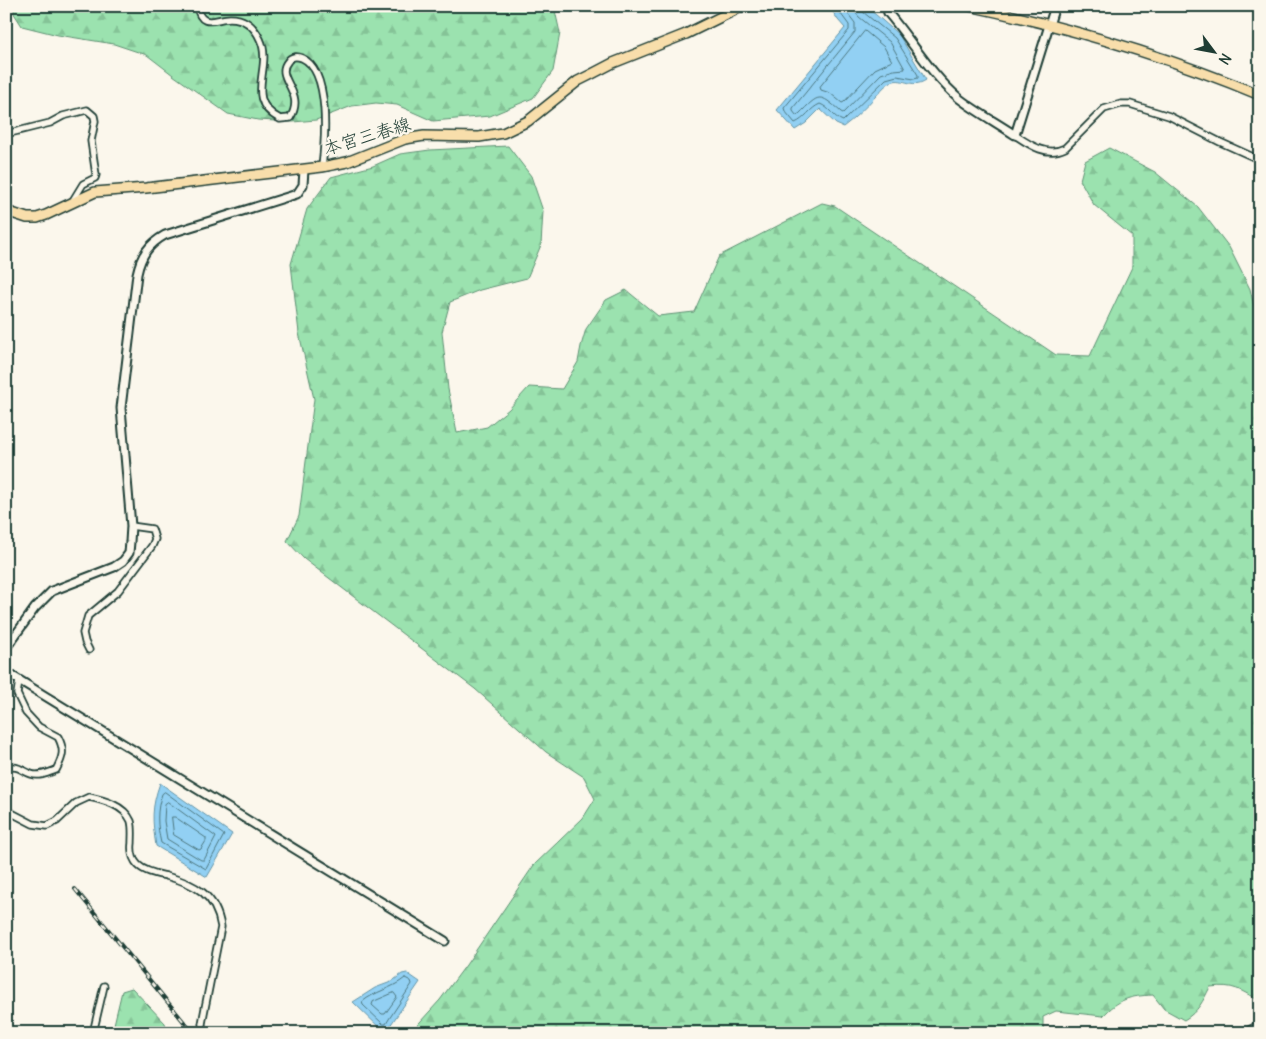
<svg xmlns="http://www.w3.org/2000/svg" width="1266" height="1039" font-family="Delius,'Klee One',sans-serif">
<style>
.forest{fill:url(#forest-firs);stroke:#5d9072}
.water{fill:#92d0f3;stroke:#6495a7}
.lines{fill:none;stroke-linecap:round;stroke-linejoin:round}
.shore{stroke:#4d7880;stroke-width:1}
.minor-casing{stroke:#1f3d34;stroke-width:9}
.tertiary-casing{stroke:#1f3d34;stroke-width:11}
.secondary-casing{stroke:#1f3d34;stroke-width:11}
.primary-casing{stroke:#1f3d34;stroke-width:12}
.minor{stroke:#fbf7ec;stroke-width:5.5}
.tertiary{stroke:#fbf7ec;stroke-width:7}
.secondary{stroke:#fbf7ec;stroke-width:8}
.primary{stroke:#f8deab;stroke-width:9}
.rail-casing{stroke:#1f3d34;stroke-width:4}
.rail{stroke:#fbf7ec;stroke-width:2;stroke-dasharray:5.5;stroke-linecap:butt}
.labels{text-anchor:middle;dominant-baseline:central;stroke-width:5;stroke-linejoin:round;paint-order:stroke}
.street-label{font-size:18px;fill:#1f3d34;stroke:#fbf7ec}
</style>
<defs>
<pattern id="forest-firs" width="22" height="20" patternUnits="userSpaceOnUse" patternTransform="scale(1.25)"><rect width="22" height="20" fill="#9be2af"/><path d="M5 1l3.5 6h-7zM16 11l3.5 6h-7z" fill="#85c397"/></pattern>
</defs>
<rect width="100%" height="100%" fill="#fbf7ec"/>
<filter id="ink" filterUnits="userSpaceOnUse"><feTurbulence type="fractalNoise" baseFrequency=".02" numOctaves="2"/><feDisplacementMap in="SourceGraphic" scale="10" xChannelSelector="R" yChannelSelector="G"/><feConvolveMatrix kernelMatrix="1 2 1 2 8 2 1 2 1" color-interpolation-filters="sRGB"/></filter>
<g filter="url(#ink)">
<path class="forest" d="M14 6H554L560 33 553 71 533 98 490 116 433 121 397 105 376 103 352 106 316 120 293 122 258 120 228 114 173 75 147 55 114 44 58 35 22 26 13 12Z
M508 146 531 176 543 211 541 245 527 278 480 290 450 302 442 332 448 389 457 433 487 427 509 409 529 387 562 389 578 362 581 346 586 329 606 300 626 290 658 316 694 312 719 256 822 203 835 206 1056 355 1090 356 1132 267V236L1094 205 1080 180 1085 161 1109 148 1155 172 1198 207 1229 247 1250 289 1260 332V1001C1240 990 1234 984 1210 987 1203 1001 1198 1012 1184 1020L1164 1009 1153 995C1129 996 1119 999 1103 1016L1056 1011 1043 1017V1027L1047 1033H410L440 1000 466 965 534 865 583 818 595 799 584 777 546 752 475 689 304 559 287 541 299 516 314 399 299 333 291 264 307 209 331 177 373 166 400 154 430 150Z
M132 988 165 1023 168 1033H112L122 991Z"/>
<path class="water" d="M829 6H863L875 14 899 35 926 80C911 90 902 75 889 83 884 86 879 93 875 97 865 108 855 118 843 127L836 124 820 109 806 123 795 130 777 110 845 28 838 20Z
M160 783 232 834 207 877 156 846C152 820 151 808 160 783Z
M407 973 420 982 385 1033 353 1002 375 988 391 982 402 974Z"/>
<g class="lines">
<path class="shore" d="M835 6 849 25V30L784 108 785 111 795 123C805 119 810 108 820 104 829 107 834 118 843 121L886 79 897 76 914 79 918 78V75L895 38 863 12 861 6
M842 6 855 23V32L793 108V111L796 115 799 114C819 94 819 92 841 112L843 113 881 74 894 70 905 69 890 42 859 17 855 12V6
M865 31 884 47 892 61 875 69 844 102 842 103 830 93 821 90 820 87Z
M165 792 224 835 206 869 161 843C157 826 156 810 162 794Z
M168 802 216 837 204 860H201L167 839 164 821 165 804Z
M172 817H175L206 838V841L201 849 199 850 174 835Z
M405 978 411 981 412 984 389 1019 386 1024H383L363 1005 362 1002C375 991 392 989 405 978Z
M394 993 397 997 385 1014H382L372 1005 373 1002Z"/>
<g class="minor-casing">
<path id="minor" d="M197 6C201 30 216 18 230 18 245 18 254 26 260 39 274 68 242 99 280 119L290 118C307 92 273 78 288 61 291 56 297 56 302 58 331 71 325 141 322 167
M6 134 50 123 63 116 87 110 94 116 95 121 91 141 96 175 95 178 83 184 72 202
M1015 135C1030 145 1047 157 1065 148L1104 109 1121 104H1130L1169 116 1220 142 1260 160
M89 650 85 642 83 633 88 616 118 591 152 546 155 539 152 529 131 526
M6 768C19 765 20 770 31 774 39 777 48 773 56 770 63 757 65 750 58 737L39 727 26 713 17 694 19 681
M6 810 33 824 47 826 57 821 76 803 89 797C103 800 124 805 131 821 133 828 132 836 132 843 131 851 132 859 138 865 145 872 157 874 166 876 196 884 216 895 221 927L204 1013 202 1024 203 1033
M93 1033 104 986"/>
</g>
<g class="tertiary-casing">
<path id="tertiary" d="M886 6 888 13C912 41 931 75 960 99 977 112 997 123 1015 135L1055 6
M6 648 35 608 52 591 114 567 123 561 129 553 130 542 131 526 121 408 137 274C141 255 149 244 165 235L297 194 303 185 304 170
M6 672 445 941"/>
</g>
<g class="secondary-casing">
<path id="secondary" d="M1246 1033 1260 1025"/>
</g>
<g class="primary-casing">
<path id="primary" d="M969 6C1068 27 1166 56 1260 95
M6 211 27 218H37L46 215 95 192 146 188 322 167 347 162 405 139 424 136 479 137 503 133 528 121 578 81 590 75 613 63 686 34 743 6"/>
</g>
<use href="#minor" class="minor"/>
<use href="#tertiary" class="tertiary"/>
<use href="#secondary" class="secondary"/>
<use href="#primary" class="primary"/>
<g class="rail-casing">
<path id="rail" d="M75 889 193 1033"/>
</g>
<use href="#rail" class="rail"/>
</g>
</g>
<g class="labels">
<g class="street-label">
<text transform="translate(367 136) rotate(-17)">本宮三春線</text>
</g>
</g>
<rect width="1266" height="1039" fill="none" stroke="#fbf7ec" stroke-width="25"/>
<rect x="12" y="12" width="1241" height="1014" fill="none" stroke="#1f3d34" stroke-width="2" filter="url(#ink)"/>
<g transform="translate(1214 52) rotate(122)" stroke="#fbf7ec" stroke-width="4" paint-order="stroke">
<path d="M0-4L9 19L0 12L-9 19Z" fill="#1f3d34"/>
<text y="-8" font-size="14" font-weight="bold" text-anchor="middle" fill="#1f3d34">N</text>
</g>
</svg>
